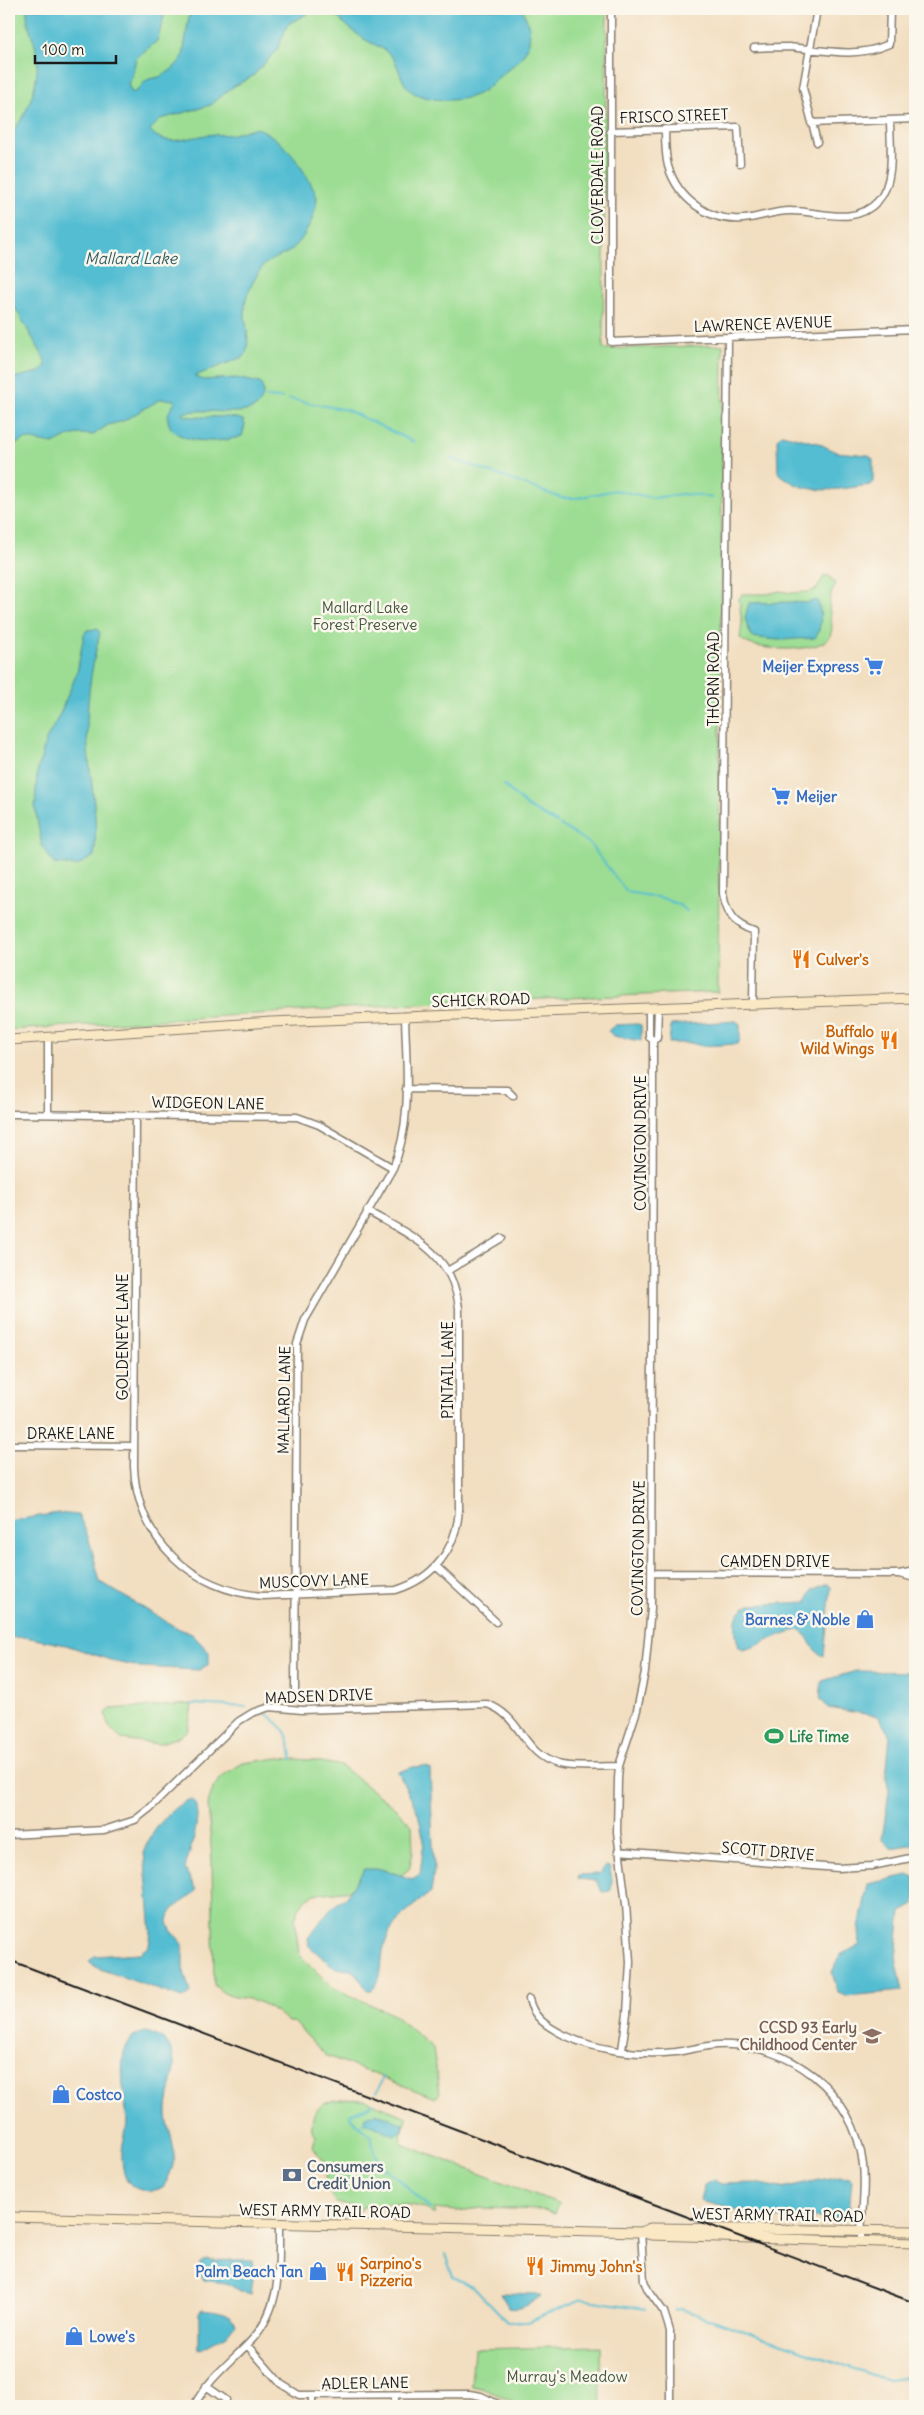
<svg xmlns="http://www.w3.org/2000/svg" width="924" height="2415" font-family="Delius,sans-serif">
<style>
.green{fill:#9cdd93;stroke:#5c7c58}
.water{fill:#55bdd2;stroke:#386c77}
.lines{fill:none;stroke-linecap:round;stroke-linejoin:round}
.stream{stroke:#55bdd2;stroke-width:2}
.street-casing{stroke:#877d6e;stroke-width:9}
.secondary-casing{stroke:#877d6e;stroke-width:11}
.street{stroke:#fff;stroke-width:6}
.secondary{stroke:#fae7c3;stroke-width:9}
.rail{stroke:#1c1c1c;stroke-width:2}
.labels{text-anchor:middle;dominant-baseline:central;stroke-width:5;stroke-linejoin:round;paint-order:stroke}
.street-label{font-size:15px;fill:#1c1c1c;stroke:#fbf7ec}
.park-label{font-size:15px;fill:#425640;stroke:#fbf7ec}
.shop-label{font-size:15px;font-weight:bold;fill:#366cbe;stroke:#fbf7ec;text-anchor:end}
.food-label{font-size:15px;font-weight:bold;fill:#c56008;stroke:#fbf7ec;text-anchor:start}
.leisure-label{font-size:15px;font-weight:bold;fill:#27864d;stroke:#fbf7ec;text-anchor:start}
.education-label{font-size:15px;font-weight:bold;fill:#785e54;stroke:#fbf7ec;text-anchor:end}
.service-label{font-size:15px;font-weight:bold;fill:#4e5e75;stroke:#fbf7ec;text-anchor:start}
.water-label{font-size:16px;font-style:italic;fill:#335c65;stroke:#fbf7ec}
</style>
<rect width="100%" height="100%" fill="#fbf7ec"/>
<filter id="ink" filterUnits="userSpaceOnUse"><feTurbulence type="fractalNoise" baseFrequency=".02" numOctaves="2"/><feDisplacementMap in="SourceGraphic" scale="10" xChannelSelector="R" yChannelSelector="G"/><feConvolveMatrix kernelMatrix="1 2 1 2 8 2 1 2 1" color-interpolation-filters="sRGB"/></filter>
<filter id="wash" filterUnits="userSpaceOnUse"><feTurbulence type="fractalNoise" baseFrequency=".0096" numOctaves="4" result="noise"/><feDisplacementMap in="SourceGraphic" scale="20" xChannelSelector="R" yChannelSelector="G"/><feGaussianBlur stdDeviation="1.12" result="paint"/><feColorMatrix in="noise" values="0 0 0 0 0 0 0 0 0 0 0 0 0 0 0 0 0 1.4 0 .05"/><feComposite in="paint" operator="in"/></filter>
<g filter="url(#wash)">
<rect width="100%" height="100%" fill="#f2dec0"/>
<path class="green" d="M9 9H607L603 349 723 345 718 992 394 1005 9 1030Z
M828 575 836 584C821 609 837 620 830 636 822 654 750 652 740 638L742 624 739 599 742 594H767L780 591 791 593 809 592 817 589 824 576Z
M192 1704 188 1730 178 1737 158 1744 121 1739 109 1727 106 1713 111 1709Z
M278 1758 312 1760 341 1766 396 1809 412 1825 413 1853 409 1869 399 1877 363 1889 314 1894 305 1900 299 1908 295 1919 299 1954 332 1987 394 2015 433 2048 440 2093 435 2098 325 2055 294 2022H288C280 2015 268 2005 258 2002 239 1995 230 2001 214 1985L212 1860 208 1804 214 1786 225 1774 243 1763Z
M342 2099 364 2100 407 2117 400 2136 402 2144 560 2204 555 2213 543 2210 481 2208 457 2211 433 2209 435 2214H432C415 2199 382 2205 362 2207L358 2214 351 2215 349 2212 356 2210 357 2207 336 2203 326 2184 324 2163 313 2146 316 2136 312 2130C310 2110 323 2101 342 2099Z
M600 2346 601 2406H523L482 2388 471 2386 474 2349Z"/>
<path class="water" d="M27 9H164L165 13 157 41 136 58 132 77 128 84 132 93C140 91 141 84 147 80 151 78 155 78 159 77 169 73 178 65 183 56L190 9H316L288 24 277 50 253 76 231 88 211 105 161 119 150 130C163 147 184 139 201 136 212 133 223 136 233 134 242 132 252 127 260 129 287 142 306 171 317 197 316 216 305 239 290 251 281 257 271 258 263 266 258 272 253 282 250 289 237 314 254 333 245 356L195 376 203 380 236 378 260 383C263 387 264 392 262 398 255 424 202 404 182 414 191 421 226 413 243 420L245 425 242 436C224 443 173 446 168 421 166 411 174 407 175 400L161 399 123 421 108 425 93 435C75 432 68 436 53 444L26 439 9 447V379L39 372 46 366 44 358 9 297V136C28 116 42 78 36 50 33 35 26 25 27 9Z
M329 9H522C539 43 526 56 500 76 494 81 489 87 483 91 465 103 435 102 416 94 400 87 401 68 392 57 385 48 372 44 364 39 352 31 339 19 329 9Z
M782 434 818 443 836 452 868 455 873 459V482L870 485C838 489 804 498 778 472L777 439Z
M817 600C822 610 822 630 815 638L778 640 751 637 745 618 749 603 793 602 805 603Z
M97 629 100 633C90 672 85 709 88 750 91 786 99 821 94 856L77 866 54 864 42 846 35 808 37 773 46 740 59 716 77 673 84 634 87 630Z
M736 1021 740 1024V1039L738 1044 702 1046 691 1043H669L671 1025Z
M637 1024 641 1025V1041L613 1036 608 1031 615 1025Z
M58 1513 78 1515C90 1535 94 1559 100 1582L177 1628 192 1634 209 1652V1664L199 1670 140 1667 116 1662 66 1645 25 1637 9 1638V1521Z
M828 1584 831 1587 824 1656C811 1652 810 1637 801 1630 780 1631 763 1646 743 1650L739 1647C734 1631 732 1612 749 1605L807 1602 812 1590Z
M856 1671 915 1672V1844L891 1848 882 1839 889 1791 886 1777 890 1736 878 1716 828 1708 820 1698 822 1681Z
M424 1766 430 1769 434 1871 431 1892C410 1909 392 1919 384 1947 380 1962 384 1979 372 1990H367L357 1974 352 1970 336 1969 309 1946 308 1938 330 1909 347 1896 364 1869H381L412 1879 420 1874 424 1841 418 1813 398 1772 413 1767Z
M192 1799C205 1813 189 1851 185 1869L196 1890C187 1904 170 1903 168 1922L171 1930 183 1944V1968L190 1993 187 1997 182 1998 97 1968 89 1961 95 1956 140 1953 149 1946 151 1932 144 1851C150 1833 173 1803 192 1799Z
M605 1866 609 1867C611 1873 614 1885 610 1891L602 1892 597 1881 578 1879 579 1875 600 1874Z
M908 1875 915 1877V1905L901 1912 896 1957 903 1991 846 1996 838 1993 832 1972 840 1955 860 1945 859 1928 868 1884Z
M145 2032C159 2035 169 2041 173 2055 177 2072 168 2092 167 2109 166 2126 175 2142 174 2159 173 2169 168 2179 163 2188 133 2197 121 2182 122 2152 122 2142 127 2132 127 2122 126 2100 119 2075 124 2053 125 2047 130 2041 133 2036Z
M378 2113 403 2124 401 2132 395 2135 364 2122 365 2116Z
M839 2176 849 2177 852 2180 849 2211 844 2217 841 2218H769L700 2201 704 2185 714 2180 721 2184 755 2183 782 2188Z
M207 2259C216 2262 239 2259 252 2260L254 2271 251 2294H246L226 2283 203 2280 200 2275V2263Z
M500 2293 536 2294 541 2296C531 2303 521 2311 509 2308Z
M202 2309C214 2310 231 2312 236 2324L227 2335 199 2350V2313Z"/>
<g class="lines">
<path class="stream" d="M262 397 282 398
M289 399 347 410 414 442
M450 458 562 498H577L615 490 654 498 681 494 698 495 712 498
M504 785 528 807 557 823
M560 825 589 843 627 892 662 898 679 905 687 911
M192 1704 247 1707
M265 1713C285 1727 290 1735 292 1759
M377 2092 383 2077
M372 2103C367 2110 357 2109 350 2114L351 2118 371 2137 375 2153 382 2166 398 2178 430 2209
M360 2127 364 2122
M445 2254 453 2277 472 2286 507 2322H527L582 2299 646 2309
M674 2310 681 2309 881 2378 890 2380 915 2376"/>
</g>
</g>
<g filter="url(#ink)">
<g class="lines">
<g class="street-casing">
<path id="street" d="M611 9V342L915 329
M817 9 803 88 817 142
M754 48C765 47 777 47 789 47 823 50 856 59 889 44L890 9
M811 123 915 119
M665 129C665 141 665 154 668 166 678 199 709 222 743 219 759 218 775 210 792 211 821 211 854 227 878 201 896 181 890 144 890 120
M610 131 738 127 740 163
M728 338 723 894C727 915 733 925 754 932L753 1004
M48 1037V1114
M653 1040 657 1038 658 1008
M406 1089 507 1090 513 1096
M9 1114 297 1117 319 1125 393 1168
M136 1115 134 1467C137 1539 192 1591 263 1596L396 1590C434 1578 456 1550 459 1510V1308C453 1252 411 1236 367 1211
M449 1270 502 1238
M9 1445 134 1446
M437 1567 496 1622
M651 1573 899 1574 915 1578
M899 1574 915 1571
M295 1691 297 1344 305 1320 393 1168C413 1121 406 1066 405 1016
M9 1835 104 1830 135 1820 149 1809 239 1721 252 1713 270 1707 302 1710 487 1704C522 1716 522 1754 558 1764 571 1768 604 1766 619 1766
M618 1851 838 1868 872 1866 915 1857
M529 1999C533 2018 548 2027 564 2035 597 2051 640 2056 676 2052 690 2050 703 2046 717 2045 789 2041 855 2092 863 2165 866 2189 861 2216 861 2241
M622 2050 627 2014 630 1962 626 1904 617 1832 618 1779 619 1766 637 1710 645 1672 651 1608 653 1081V1040L649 1037V1008
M641 2232 644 2281 648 2290 664 2312 670 2331V2406
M247 2345 281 2384 299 2395 469 2394 481 2396 502 2406
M206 2386 226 2400
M312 2397V2406
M194 2406C207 2381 227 2365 247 2345 282 2311 279 2269 279 2223
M395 2406V2395"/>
</g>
<g class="secondary-casing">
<path id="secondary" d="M9 1040 271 1022 915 998
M9 2217 641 2232 651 2235 915 2243
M641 2232 650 2228 915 2231"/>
</g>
<use href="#street" class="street"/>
<use href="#secondary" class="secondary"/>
<path class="rail" d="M9 1960 915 2303"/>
</g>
</g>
<defs>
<g id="supermarket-bare" transform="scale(1.5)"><path d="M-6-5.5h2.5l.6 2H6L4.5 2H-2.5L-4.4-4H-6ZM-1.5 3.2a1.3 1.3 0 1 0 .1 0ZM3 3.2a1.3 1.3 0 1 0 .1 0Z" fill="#3f7fe0" stroke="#fbf7ec" stroke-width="2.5" paint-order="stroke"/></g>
<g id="restaurant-bare" transform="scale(1.5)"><path d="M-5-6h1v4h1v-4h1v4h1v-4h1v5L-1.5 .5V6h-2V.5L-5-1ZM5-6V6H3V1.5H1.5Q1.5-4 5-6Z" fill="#e8710a" stroke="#fbf7ec" stroke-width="2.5" paint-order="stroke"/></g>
<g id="shop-bare" transform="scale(1.5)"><path d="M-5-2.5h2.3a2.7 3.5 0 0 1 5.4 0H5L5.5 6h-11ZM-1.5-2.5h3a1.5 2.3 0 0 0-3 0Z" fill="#3f7fe0" stroke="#fbf7ec" stroke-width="2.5" paint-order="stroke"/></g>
<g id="stadium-bare" transform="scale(1.5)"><path d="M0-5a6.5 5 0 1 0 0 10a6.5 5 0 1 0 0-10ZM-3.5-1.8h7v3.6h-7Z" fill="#2e9e5b" stroke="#fbf7ec" stroke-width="2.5" paint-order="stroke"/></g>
<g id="school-bare" transform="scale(1.5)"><path d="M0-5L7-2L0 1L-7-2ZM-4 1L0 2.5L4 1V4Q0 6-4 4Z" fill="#8d6e63" stroke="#fbf7ec" stroke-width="2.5" paint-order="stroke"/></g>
<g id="bank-bare" transform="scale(1.5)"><path d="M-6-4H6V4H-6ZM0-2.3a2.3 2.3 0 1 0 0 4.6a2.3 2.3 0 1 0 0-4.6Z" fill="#5c6f8a" stroke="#fbf7ec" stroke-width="2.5" paint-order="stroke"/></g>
</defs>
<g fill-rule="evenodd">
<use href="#supermarket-bare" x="874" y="666"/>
<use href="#supermarket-bare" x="781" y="796"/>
<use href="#restaurant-bare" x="801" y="959"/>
<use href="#restaurant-bare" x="889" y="1040"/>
<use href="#shop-bare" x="865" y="1619"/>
<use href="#stadium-bare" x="774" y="1736"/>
<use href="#school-bare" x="872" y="2036"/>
<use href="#shop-bare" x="61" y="2094"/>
<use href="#bank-bare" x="292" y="2175"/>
<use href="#restaurant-bare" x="535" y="2266"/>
<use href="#shop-bare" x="318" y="2271"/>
<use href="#restaurant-bare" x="345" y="2272"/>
<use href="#shop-bare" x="74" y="2336"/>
</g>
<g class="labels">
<g class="street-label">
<text transform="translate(674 116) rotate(-2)">FRISCO STREET</text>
<text transform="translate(597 175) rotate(-90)">CLOVERDALE ROAD</text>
<text transform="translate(763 324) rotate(-2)">LAWRENCE AVENUE</text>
<text transform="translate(713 679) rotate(-90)">THORN ROAD</text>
<text transform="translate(481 1000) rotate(-2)">SCHICK ROAD</text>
<text transform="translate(208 1103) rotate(1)">WIDGEON LANE</text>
<text transform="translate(640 1143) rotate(-90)">COVINGTON DRIVE</text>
<text transform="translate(122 1337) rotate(-90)">GOLDENEYE LANE</text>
<text transform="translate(447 1370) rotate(-90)">PINTAIL LANE</text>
<text transform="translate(284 1400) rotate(-89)">MALLARD LANE</text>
<text x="71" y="1433">DRAKE LANE</text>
<text transform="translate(638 1548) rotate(-89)">COVINGTON DRIVE</text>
<text x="775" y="1561">CAMDEN DRIVE</text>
<text transform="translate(314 1581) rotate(-2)">MUSCOVY LANE</text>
<text transform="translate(319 1696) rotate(-2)">MADSEN DRIVE</text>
<text transform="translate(768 1851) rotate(5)">SCOTT DRIVE</text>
<text transform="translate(325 2211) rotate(1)">WEST ARMY TRAIL ROAD</text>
<text transform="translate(778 2215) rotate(1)">WEST ARMY TRAIL ROAD</text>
<text transform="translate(365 2383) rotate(-1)">ADLER LANE</text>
</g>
<g class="park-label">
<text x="365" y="607">Mallard Lake<tspan x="365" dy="17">Forest Preserve</tspan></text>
<text x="567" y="2376">Murray's Meadow</text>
</g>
<g class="shop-label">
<text x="859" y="666">Meijer Express</text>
<text x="796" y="796" text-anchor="start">Meijer</text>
<text x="850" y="1619">Barnes &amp; Noble</text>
<text x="76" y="2094" text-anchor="start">Costco</text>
<text x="303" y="2271">Palm Beach Tan</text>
<text x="89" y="2336" text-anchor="start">Lowe's</text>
</g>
<g class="food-label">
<text x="816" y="959">Culver's</text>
<text x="874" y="1031" text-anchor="end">Buffalo<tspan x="874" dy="17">Wild Wings</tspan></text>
<text x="360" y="2263">Sarpino's<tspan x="360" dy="17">Pizzeria</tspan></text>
<text x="550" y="2266">Jimmy John's</text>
</g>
<g class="leisure-label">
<text x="789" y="1736">Life Time</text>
</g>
<g class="education-label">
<text x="857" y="2027">CCSD 93 Early<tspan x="857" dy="17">Childhood Center</tspan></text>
</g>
<g class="service-label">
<text x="307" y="2166">Consumers<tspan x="307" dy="17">Credit Union</tspan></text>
</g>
<g class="water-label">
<text x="131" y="258">Mallard Lake</text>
</g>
</g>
<rect width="924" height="2415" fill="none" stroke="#fbf7ec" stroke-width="30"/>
<path d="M35 55v8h81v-8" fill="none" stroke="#1c1c1c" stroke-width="2.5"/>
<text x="42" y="55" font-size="15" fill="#1c1c1c" stroke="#fbf7ec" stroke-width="4" paint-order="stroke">100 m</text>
</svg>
